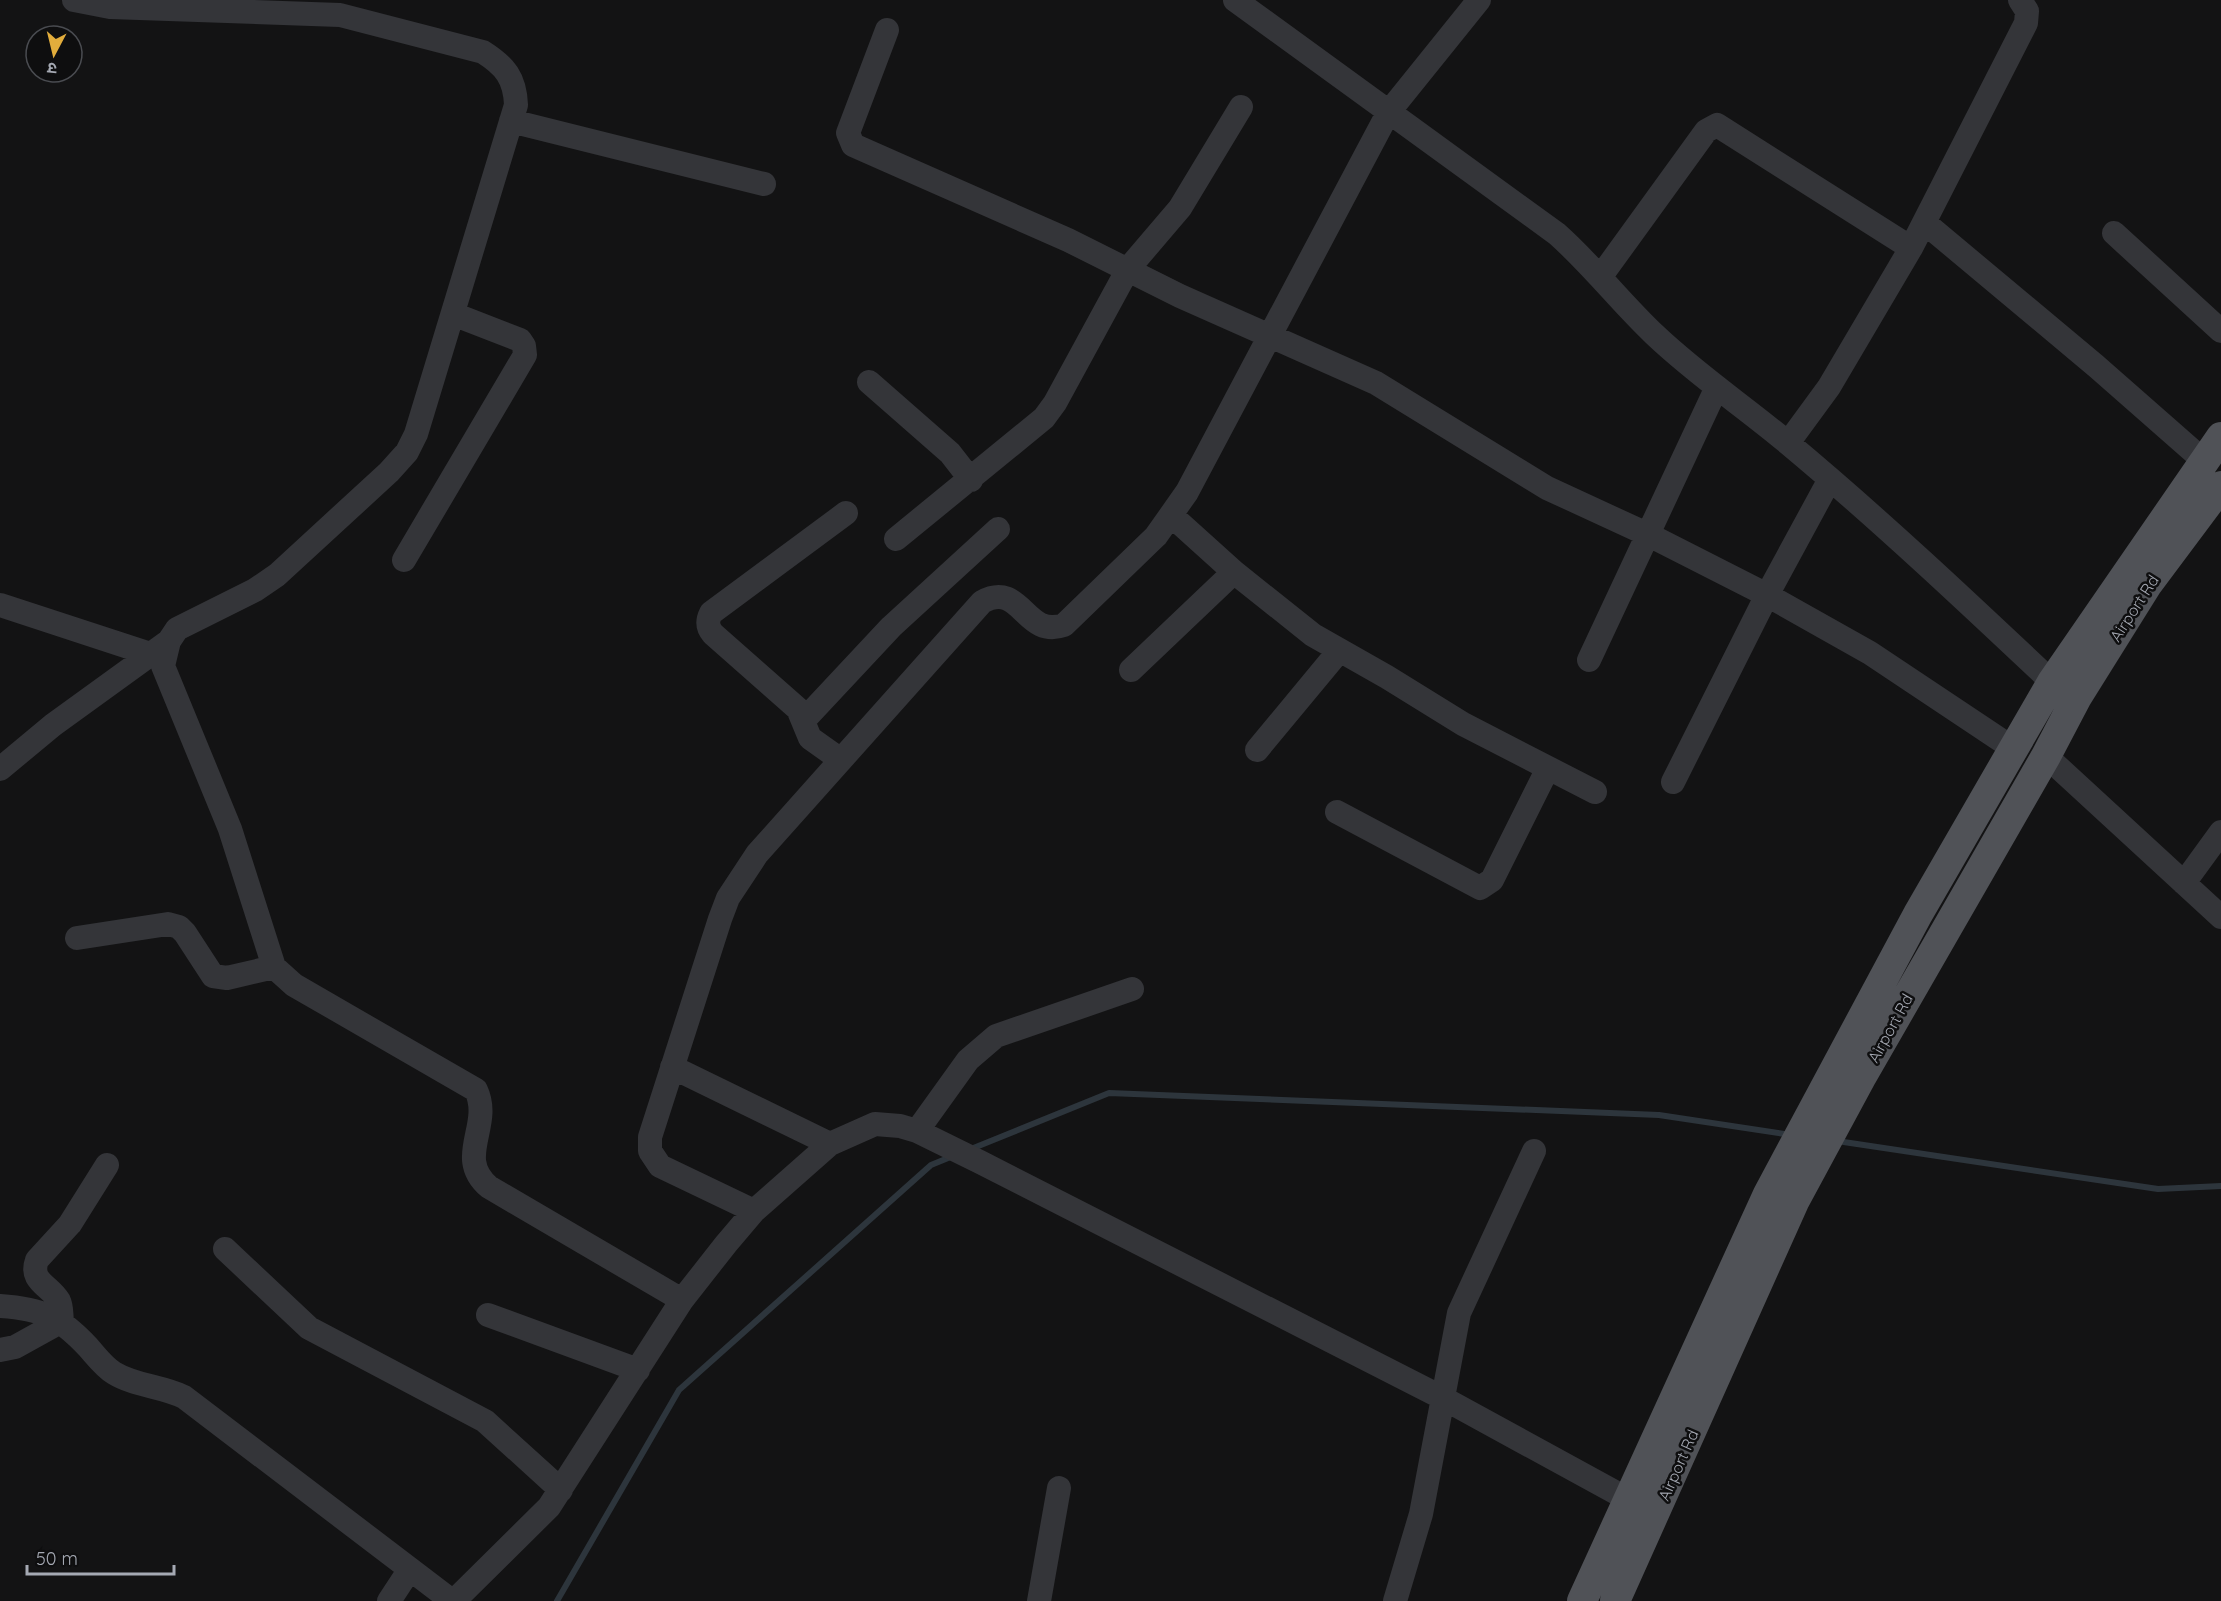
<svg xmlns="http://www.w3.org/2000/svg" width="2221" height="1601" font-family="Quicksand,'Noto Sans Devanagari',sans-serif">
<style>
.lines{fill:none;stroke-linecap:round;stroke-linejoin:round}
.stream{stroke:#2d353c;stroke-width:6}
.minor{stroke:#343539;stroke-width:24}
.major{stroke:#505257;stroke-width:30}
.labels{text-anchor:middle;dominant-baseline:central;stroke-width:5;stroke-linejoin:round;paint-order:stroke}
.street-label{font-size:16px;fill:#a5a9b3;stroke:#0e0e0f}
</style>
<rect width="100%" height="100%" fill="#131314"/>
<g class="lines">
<path class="stream" d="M1837 1141 2158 1189 2221 1186
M971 1149 1109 1093 1659 1115 1791 1135
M557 1601 679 1390 931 1165 953 1156"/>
<path class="minor" d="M74 0 110 7 340 15 483 52C505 66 515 78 516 105L416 434 407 452 389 472 277 575 255 590 177 629 169 641 163 666 230 829 274 967 294 985 476 1090C493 1126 454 1157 489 1187L682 1300
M1235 0 1557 234C1592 265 1621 303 1655 335 1697 375 1745 407 1789 444 1880 520 1966 601 2052 682
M887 30 848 133 853 145 1068 240 1180 296 1376 383 1547 488 1649 535 1767 595 1870 653 2014 749
M511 121 764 184
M1925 223 2096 366 2203 460
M2114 233 2221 331
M1601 276 1706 131 1717 125 1911 248
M869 382 950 453 971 480
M1788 443 1829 387 1911 248 2026 23 2027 11 2020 0
M1172 516 1234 572 1313 635 1387 677 1463 724 1595 792
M896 539 1044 418 1055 403 1128 269 1180 208 1241 107
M404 560 525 355 524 346 520 340 453 314
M0 605 150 654
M1589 660 1716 389
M1131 670 1234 572
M804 720 891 627 998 529
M1257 750 1339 651
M2046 756 2221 917
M841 760 810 738 798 709 713 634C707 627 707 621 711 613L846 513
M0 769 53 725 169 641
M1673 782 1767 595 1830 479
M1337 812 1480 888 1492 880 1548 768
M2184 883 2221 832
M77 938 168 924 179 927 185 933 213 976 227 978 274 967
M672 1067 830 1144
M917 1131 968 1060 996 1036 1132 989
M754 1211 660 1166 650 1151V1137L720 919 728 898 757 854 982 602C1022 580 1024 639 1064 625L1156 536 1187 492 1388 113 1479 0
M225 1249 309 1328 485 1421 561 1490
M0 1306C42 1309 59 1316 88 1347 96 1356 104 1367 114 1373 135 1386 162 1386 184 1397L452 1601
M488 1315 638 1370
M0 1350 15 1347 62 1321C61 1315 62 1307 59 1301 50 1285 29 1282 37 1260L70 1224 107 1165
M389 1601 410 1569
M454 1601 549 1507 682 1300 726 1244 754 1211 830 1144 875 1124 900 1126 917 1131 980 1162 1441 1397 1644 1508
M1039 1601 1059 1488
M1395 1601 1421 1514 1459 1313 1534 1151"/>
<path class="major" d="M1582 1601 1768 1194 1918 914 2052 682 2221 437
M1615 1601 1794 1202 1862 1076 2046 756 2077 697 2147 585 2221 486"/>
</g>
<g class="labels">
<g class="street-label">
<text transform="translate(2134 608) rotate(-57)">Airport Rd</text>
<text transform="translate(1890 1028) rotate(-61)">Airport Rd</text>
<text transform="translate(1678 1465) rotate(-66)">Airport Rd</text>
</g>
</g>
<g transform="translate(54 54) rotate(187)"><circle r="28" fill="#0e0e0f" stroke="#4a4c51" stroke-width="1.5"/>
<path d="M0-4.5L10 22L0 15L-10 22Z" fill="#e2ad3c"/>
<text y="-9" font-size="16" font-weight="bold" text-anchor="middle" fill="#a5a9b3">उ</text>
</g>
<path d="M27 1565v9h147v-9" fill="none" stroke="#a5a9b3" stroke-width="3"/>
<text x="36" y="1565" font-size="18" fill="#a5a9b3" stroke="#0e0e0f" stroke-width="4.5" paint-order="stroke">50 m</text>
</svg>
